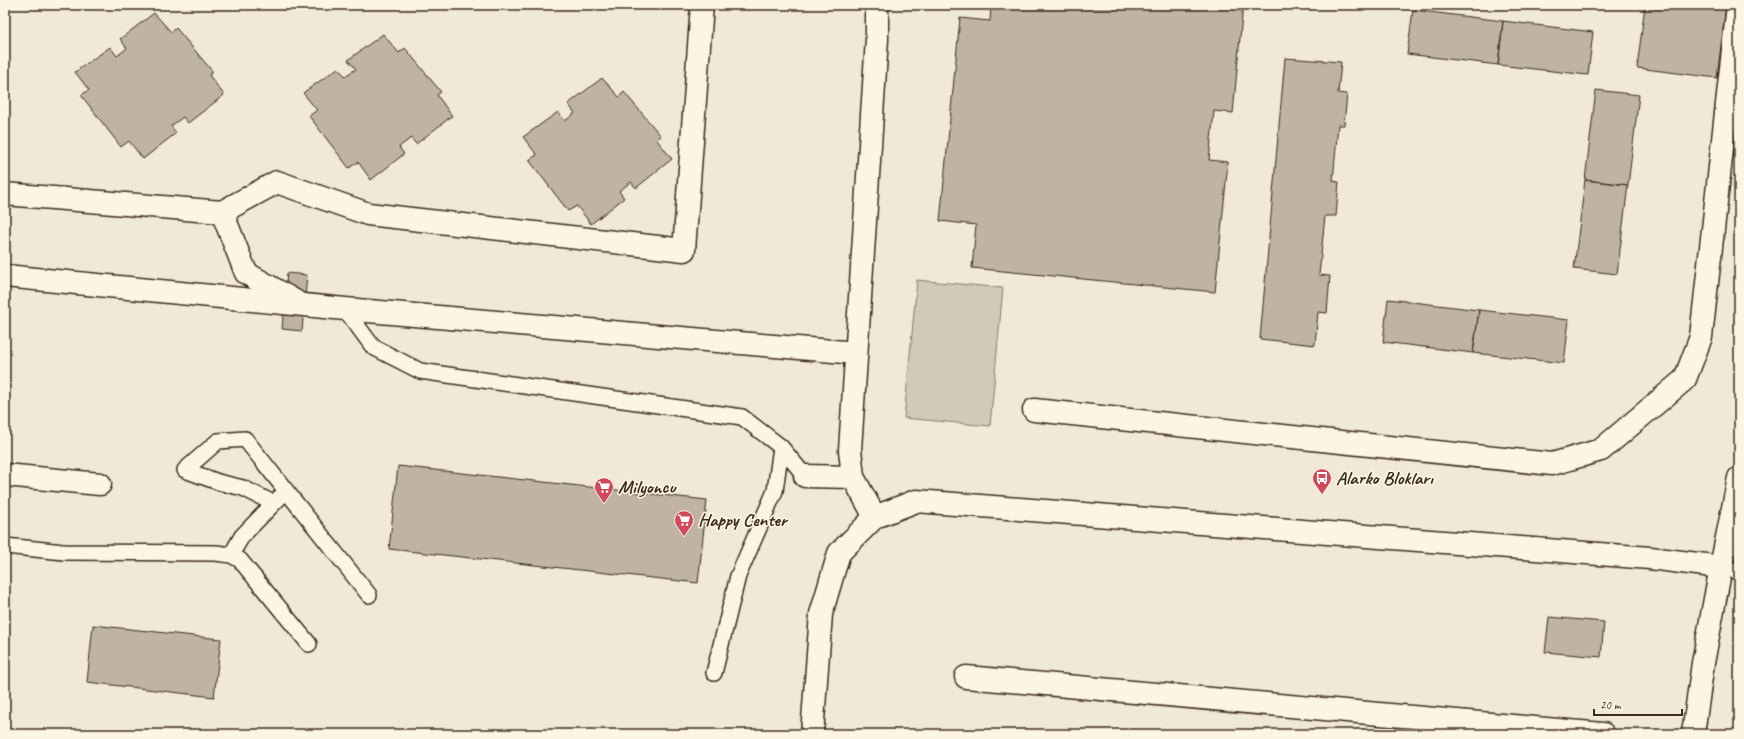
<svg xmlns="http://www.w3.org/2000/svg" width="1744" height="739" font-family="Caveat,sans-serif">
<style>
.green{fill:#d2c9ba;stroke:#867a6c}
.building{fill:#beb3a4;stroke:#3b2a1e}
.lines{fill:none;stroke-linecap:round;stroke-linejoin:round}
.lane-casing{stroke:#3b2a1e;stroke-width:18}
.street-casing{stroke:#3b2a1e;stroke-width:25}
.secondary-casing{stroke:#3b2a1e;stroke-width:25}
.lane{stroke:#fcf5e5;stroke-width:15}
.street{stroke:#fcf5e5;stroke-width:22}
.secondary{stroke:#fcf5e5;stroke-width:22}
.labels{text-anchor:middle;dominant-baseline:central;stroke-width:3;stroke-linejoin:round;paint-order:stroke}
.poi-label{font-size:19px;font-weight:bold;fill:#3b2a1e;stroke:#fcf5e5;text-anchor:start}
</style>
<rect width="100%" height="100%" fill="#f0e9d9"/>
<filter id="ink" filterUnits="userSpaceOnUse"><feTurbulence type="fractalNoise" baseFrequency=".025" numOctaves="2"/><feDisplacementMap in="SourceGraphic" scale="8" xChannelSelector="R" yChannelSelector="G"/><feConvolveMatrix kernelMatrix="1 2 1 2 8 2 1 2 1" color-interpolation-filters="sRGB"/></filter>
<g filter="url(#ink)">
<path class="green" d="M917 280 1003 288 990 426 904 418Z"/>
<path class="building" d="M991 5H1243L1233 113 1214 111 1209 160 1228 162 1215 292 972 268 976 225 940 221 960 18 990 21Z
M1645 5H1726L1717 78 1637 68Z
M1413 10 1503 21 1498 65 1407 54Z
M154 13 171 32 176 28 213 72 209 75 224 95 188 123 183 117 171 126 176 133 143 159 129 141 121 147 81 95 89 90 75 72 110 47 117 56 127 48 120 39Z
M1503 21 1593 32 1588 75 1498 65Z
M383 34 399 53 405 48 441 92 437 95 452 116 416 144 411 138 399 147 404 154 371 180 358 162 349 168 309 116 317 110 303 93 338 68 345 76 356 69 348 60Z
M1285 58 1341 62 1338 93 1347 94 1344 125H1338L1333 181 1339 182 1336 216H1325L1319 275 1330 276 1327 313 1318 312 1315 345 1260 339Z
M602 78 619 97 624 92 661 136 657 140 672 159 636 188 631 182 619 191 624 198 591 224 577 206 568 211 529 160 537 155 523 137 558 112 565 121 575 113 568 104Z
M1596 90 1639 95 1628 185 1585 180Z
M1585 180 1628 185 1617 274 1574 269Z
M287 273 307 275 302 331 282 329Z
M1388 299 1479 310 1473 353 1383 342Z
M1479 310 1569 320 1564 363 1473 353Z
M398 466 707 500 698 583 389 549Z
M1549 617 1604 622 1601 657 1545 652Z
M93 625 221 639 214 697 87 682Z"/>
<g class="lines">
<g class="lane-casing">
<path id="lane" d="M345 309 373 347 420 371 742 417 781 447 805 476
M273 503 243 488 218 482 185 470 218 441 245 439 369 595
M5 546 64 552 216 553 231 555 240 560 309 644
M231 555 242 536 280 497
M1721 567 1739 572
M714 673 738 576 775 491 781 447"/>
</g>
<g class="street-casing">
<path id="street" d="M5 194 222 212 277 182 368 214 684 250 702 5
M222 212 246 273 295 301
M5 276 345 309 856 353
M1034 410 1552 464 1601 450 1685 379 1701 337 1738 5
M5 475 100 484
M805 476 853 477
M875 517 853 477 850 450 877 39V5
M966 677 1603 734
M1693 734 1703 663 1721 567"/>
</g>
<g class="secondary-casing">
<path id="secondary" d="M812 734 821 614 839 553 875 517 916 501 1650 558 1721 567 1739 478"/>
</g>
<use href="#lane" class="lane"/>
<use href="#street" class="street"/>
<use href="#secondary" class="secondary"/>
</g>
</g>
<defs>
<g id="bus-pin" transform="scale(1)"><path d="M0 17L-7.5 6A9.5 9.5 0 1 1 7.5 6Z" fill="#d1495b" stroke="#fcf5e5"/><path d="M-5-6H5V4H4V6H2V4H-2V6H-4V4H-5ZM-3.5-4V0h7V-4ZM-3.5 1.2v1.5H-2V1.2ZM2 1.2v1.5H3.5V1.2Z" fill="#fff"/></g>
<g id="supermarket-pin" transform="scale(1)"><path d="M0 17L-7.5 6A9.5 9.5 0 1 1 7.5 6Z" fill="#d1495b" stroke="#fcf5e5"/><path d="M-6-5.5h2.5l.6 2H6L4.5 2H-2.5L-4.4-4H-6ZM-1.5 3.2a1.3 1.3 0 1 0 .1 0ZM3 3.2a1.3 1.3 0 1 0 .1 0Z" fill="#fff"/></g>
</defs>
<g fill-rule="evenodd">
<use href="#bus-pin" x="1322" y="478"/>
<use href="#supermarket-pin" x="604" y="487"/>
<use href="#supermarket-pin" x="684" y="520"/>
</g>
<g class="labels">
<g class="poi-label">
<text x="1336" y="478">Alarko Blokları</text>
<text x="618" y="487">Milyoncu</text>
<text x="698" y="520">Happy Center</text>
</g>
</g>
<rect width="1744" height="739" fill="none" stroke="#fcf5e5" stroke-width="20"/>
<rect x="10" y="10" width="1724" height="719" fill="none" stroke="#3b2a1e" stroke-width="1.5" filter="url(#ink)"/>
<path d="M1594 709v6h88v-6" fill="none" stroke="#3b2a1e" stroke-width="2"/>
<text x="1600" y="709" font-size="12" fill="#3b2a1e" stroke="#fcf5e5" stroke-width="3" paint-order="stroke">20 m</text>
</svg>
